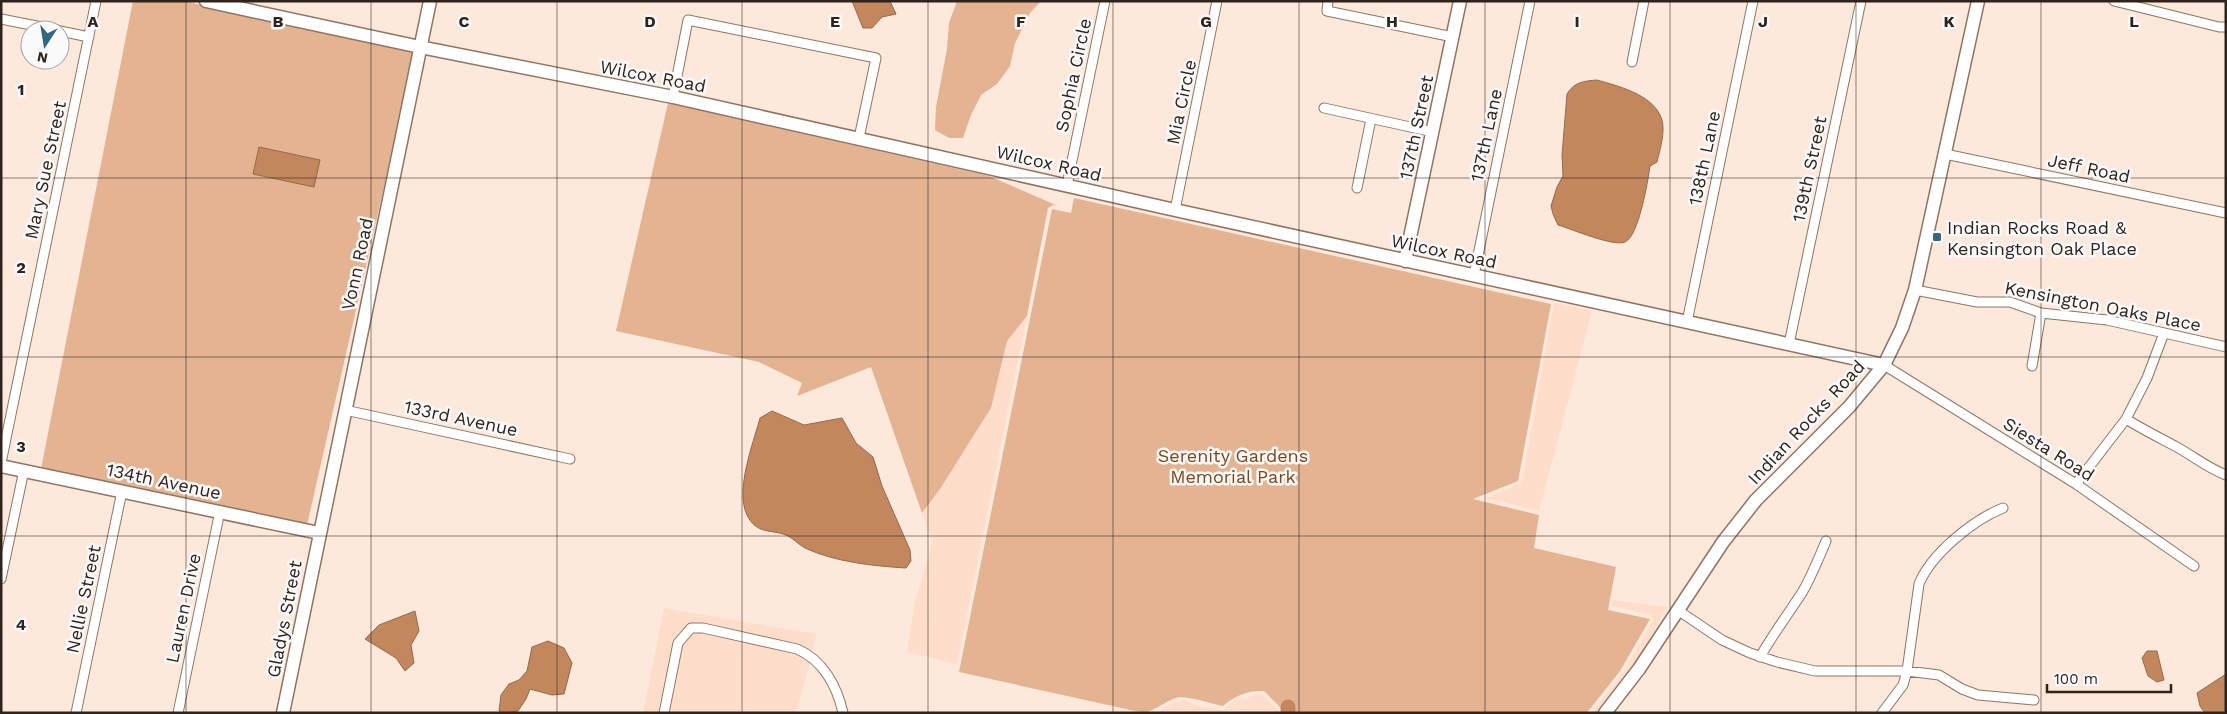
<svg xmlns="http://www.w3.org/2000/svg" width="2227" height="714" font-family="'Work Sans',sans-serif">
<style>
.built{fill:#fedeca}
.green{fill:#e3b392}
.water{fill:#c3875d;stroke:#976949}
.lines{fill:none;stroke-linecap:round;stroke-linejoin:round}
.river{stroke:#c3875d;stroke-width:15}
.street-casing{stroke:#907461;stroke-width:11}
.secondary-casing{stroke:#907461;stroke-width:15}
.street{stroke:#fff;stroke-width:9}
.secondary{stroke:#fff;stroke-width:12}
.grid{fill:none;stroke:#2f231b;stroke-width:1;stroke-opacity:0.55}
.poi-dot{fill:#336683;stroke:#fafafa;stroke-width:2}
.labels{text-anchor:middle;dominant-baseline:central;stroke-width:5;stroke-linejoin:round;paint-order:stroke}
.street-label{font-size:18px;fill:#2f231b;stroke:#fafafa}
.poi-label{font-size:18px;fill:#2f231b;stroke:#fafafa;text-anchor:start}
.park-label{font-size:18px;fill:#7f4616;stroke:#fafafa}
.grid-label{font-size:16px;text-anchor:middle;font-weight:bold;fill:#2f231b;stroke:#fafafa;stroke-width:5;stroke-linejoin:round;paint-order:stroke}
</style>
<rect width="100%" height="100%" fill="#fce9dc"/>
<path class="built" d="M1554 303 1592 311 1539 511 1485 498 1519 484 1522 481Z
M1027 316 957 664 907 652 914 606 932 543 922 513 940 489 991 408 1007 341Z
M1613 600 1667 607 1625 682 1596 713H1592L1623 673 1653 621 1651 615 1612 606Z
M664 608 817 634 812 651 798 645 703 623 689 624 682 630 674 642 660 713H643Z
M702 632 795 654 810 661 796 713H669L682 644 692 633Z
M1255 694 1262 695 1281 713 1159 712 1174 702 1185 700 1202 707 1223 710 1235 700 1246 699Z"/>
<path class="green" d="M133 1H183L415 51 307 525 41 469Z
M957 1H1041L1030 13 1015 43 1010 66 997 84 981 95 971 115 963 138H949L935 130 936 107 947 49 949 23Z
M668 103 989 176 1058 206 1053 205 1048 208 1027 316 1007 341 991 408 940 489 922 513 871 367 797 396 802 383 759 362 616 331Z
M1074 198 1551 304 1518 481 1473 499 1539 515 1534 548 1616 567 1608 610 1650 619 1620 671 1590 709 1586 713H1300L1282 709 1264 691C1249 690 1234 696 1223 706 1210 704 1183 693 1173 699 1163 703 1155 710 1144 713L959 672 1052 209 1071 213Z"/>
<path class="water" d="M852 1H890L896 14 882 17 872 28H863Z
M1597 80C1618 86 1650 94 1660 115 1667 128 1660 149 1657 162L1650 166C1648 180 1639 236 1625 242 1613 247 1572 229 1558 225L1553 214 1551 206 1557 187 1563 176 1562 155 1567 94C1574 82 1584 81 1597 80Z
M259 147 320 160 314 187 253 174Z
M772 411 804 425 842 418 856 443 873 457 882 486 910 550 911 561 906 568C873 566 835 562 805 548 798 544 793 538 786 535 771 529 757 535 747 515 735 490 753 444 760 418Z
M415 611 419 631 411 645 414 663 405 671 396 658 365 639 379 625Z
M548 641 564 648 572 663 564 694 552 695 530 689 526 699 518 711 502 713 499 711 501 695 509 684 519 680 527 671 532 647Z
M2147 651H2157L2164 680 2157 682 2148 676 2142 658Z
M2226 674V713H2205L2200 706 2197 693Z"/>
<g class="lines">
<path class="river" d="M1288 713V707"/>
<g class="street-casing">
<path id="street" d="M1328 1 1327 11 1453 37
M2114 1 2219 27H2226
M1 19 57 30
M60 31 89 37
M1632 62 1644 1
M673 97 688 20 876 58 859 138
M1324 108 1433 132
M1945 154 2226 213
M1067 185 1105 1
M1357 188 1371 119
M1175 210 1217 1
M1474 275 1530 1
M1915 290 1977 302H2010L2041 313 2107 320 2226 347
M1687 322 1753 1
M1789 344 1861 1
M1884 365 2076 484 2194 566
M2032 366 2041 313
M345 410 570 459
M2126 419C2142 429 2158 437 2175 446 2192 455 2207 468 2226 475
M1 463 96 1
M2076 484 2126 419 2147 378 2164 333
M1 579 24 470
M1679 611 1722 640 1750 653 1777 662 1815 671H1907L1939 675 1962 689 1978 695 2034 700
M1760 657C1773 634 1789 613 1803 591 1812 575 1819 558 1826 541
M76 713 122 491
M178 713 220 511
M664 713 678 643 691 628H703L797 649C823 660 837 686 843 713
M1882 713 1903 685 1907 671 1919 584C1931 554 1973 520 2003 508"/>
</g>
<g class="secondary-casing">
<path id="secondary" d="M206 1 420 47 673 97 1175 210 1884 365
M1405 261 1460 1
M1 466 319 533
M283 713 430 1
M1605 713 1639 669 1723 542 1756 500 1849 407 1884 365 1902 328 1915 290 1978 1"/>
</g>
<use href="#street" class="street"/>
<use href="#secondary" class="secondary"/>
</g>
<path class="grid" d="M186 1V713M371 1V713M557 1V713M742 1V713M928 1V713M1113 1V713M1299 1V713M1485 1V713M1670 1V713M1856 1V713M2041 1V713M1 178H2226M1 357H2226M1 536H2226"/>
<rect class="poi-dot" x="1932" y="232" width="10" height="10" rx="2.5"/>
<g class="labels">
<g class="street-label">
<text transform="translate(1073 75) rotate(-78)">Sophia Circle</text>
<text transform="translate(653 76) rotate(11)">Wilcox Road</text>
<text transform="translate(1181 102) rotate(-78)">Mia Circle</text>
<text transform="translate(1416 127) rotate(-78)">137th Street</text>
<text transform="translate(1486 135) rotate(-78)">137th Lane</text>
<text transform="translate(1704 158) rotate(-78)">138th Lane</text>
<text transform="translate(1049 163) rotate(13)">Wilcox Road</text>
<text transform="translate(2089 168) rotate(12)">Jeff Road</text>
<text transform="translate(1809 169) rotate(-78)">139th Street</text>
<text transform="translate(45 170) rotate(-78)">Mary Sue Street</text>
<text transform="translate(1444 251) rotate(12)">Wilcox Road</text>
<text transform="translate(357 264) rotate(-78)">Vonn Road</text>
<text transform="translate(2103 306) rotate(11)">Kensington Oaks Place</text>
<text transform="translate(461 418) rotate(12)">133rd Avenue</text>
<text transform="translate(1806 422) rotate(-47)">Indian Rocks Road</text>
<text transform="translate(2049 449) rotate(32)">Siesta Road</text>
<text transform="translate(164 481) rotate(12)">134th Avenue</text>
<text transform="translate(83 599) rotate(-78)">Nellie Street</text>
<text transform="translate(183 608) rotate(-78)">Lauren Drive</text>
<text transform="translate(284 619) rotate(-79)">Gladys Street</text>
</g>
<g class="poi-label">
<text x="1947" y="227">Indian Rocks Road &amp;<tspan x="1947" dy="21">Kensington Oak Place</tspan></text>
</g>
<g class="park-label">
<text x="1233" y="455">Serenity Gardens<tspan x="1233" dy="21">Memorial Park</tspan></text>
</g>
</g>
<g class="grid-label">
<text x="93" y="27">A</text>
<text x="278" y="27">B</text>
<text x="464" y="27">C</text>
<text x="650" y="27">D</text>
<text x="835" y="27">E</text>
<text x="1021" y="27">F</text>
<text x="1206" y="27">G</text>
<text x="1392" y="27">H</text>
<text x="1577" y="27">I</text>
<text x="1763" y="27">J</text>
<text x="1949" y="27">K</text>
<text x="2134" y="27">L</text>
<text x="21" y="95">1</text>
<text x="21" y="273">2</text>
<text x="21" y="452">3</text>
<text x="21" y="630">4</text>
</g>
<rect width="2227" height="714" fill="none" stroke="#2f231b" stroke-width="5"/>
<g transform="translate(45 45) rotate(192)"><circle r="24" fill="#fafafa" stroke="#a9a4a1"/>
<path d="M0-4L9 19L0 12L-9 19Z" fill="#336683"/>
<text y="-8" font-size="14" font-weight="bold" text-anchor="middle" fill="#2f231b">N</text>
</g>
<path d="M2047 684v8h124v-8" fill="none" stroke="#2f231b" stroke-width="2.5"/>
<text x="2054" y="684" font-size="15" fill="#2f231b" stroke="#fafafa" stroke-width="4" paint-order="stroke">100 m</text>
</svg>
